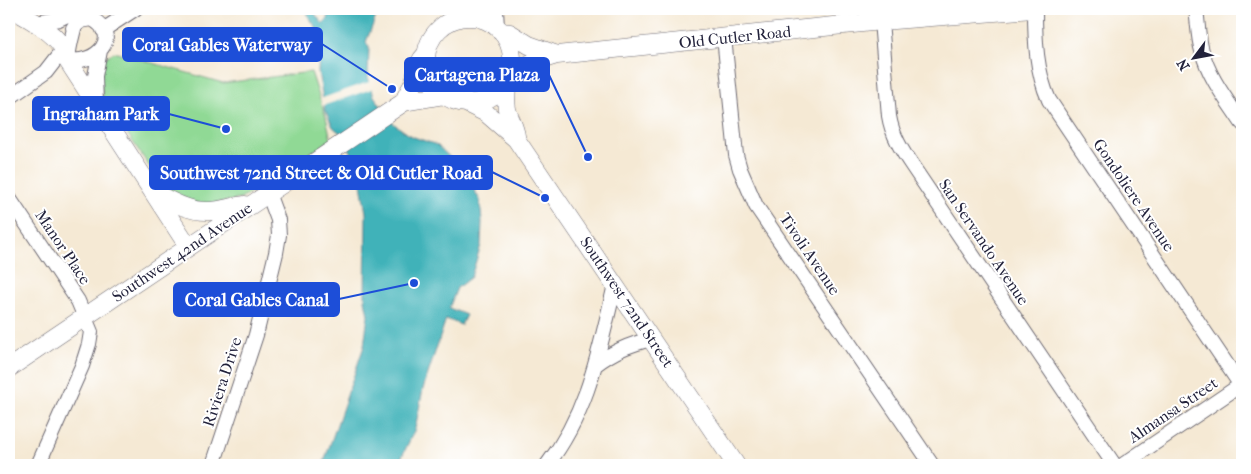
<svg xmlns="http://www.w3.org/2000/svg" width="1251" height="474" font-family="'IM FELL French Canon',serif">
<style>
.green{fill:#90d995;stroke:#597e68}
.water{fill:#41b2b9;stroke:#326a7a}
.pier{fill:#f5e9d4}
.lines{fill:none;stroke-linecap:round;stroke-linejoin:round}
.minor-casing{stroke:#6c6871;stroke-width:16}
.major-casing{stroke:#6c6871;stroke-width:19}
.minor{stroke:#fff;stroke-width:14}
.major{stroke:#fff;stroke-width:18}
.labels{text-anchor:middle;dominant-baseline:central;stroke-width:4;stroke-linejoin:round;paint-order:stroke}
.street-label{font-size:16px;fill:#22223b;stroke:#fff}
.leader{fill:none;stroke:#1d4ed8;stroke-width:2}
.callout-dot{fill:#1d4ed8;stroke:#fff;stroke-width:2}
.callout{fill:#1d4ed8;stroke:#1d4ed8;stroke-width:2}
.callout-label{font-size:18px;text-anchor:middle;font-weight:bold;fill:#fff}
</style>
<rect width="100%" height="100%" fill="#fff"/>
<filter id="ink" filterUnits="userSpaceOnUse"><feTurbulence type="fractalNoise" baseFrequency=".02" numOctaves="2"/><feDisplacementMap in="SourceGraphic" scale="10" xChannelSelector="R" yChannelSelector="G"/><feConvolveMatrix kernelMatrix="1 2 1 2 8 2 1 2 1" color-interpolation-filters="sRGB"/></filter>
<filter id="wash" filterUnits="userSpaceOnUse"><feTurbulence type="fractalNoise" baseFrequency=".0096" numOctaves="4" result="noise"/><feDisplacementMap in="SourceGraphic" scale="20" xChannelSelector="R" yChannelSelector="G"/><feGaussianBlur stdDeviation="1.12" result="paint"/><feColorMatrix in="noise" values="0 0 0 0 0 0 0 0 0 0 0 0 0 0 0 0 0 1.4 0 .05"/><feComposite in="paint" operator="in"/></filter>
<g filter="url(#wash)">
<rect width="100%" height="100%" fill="#f5e9d4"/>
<path class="green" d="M114 52 223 83 311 72 326 117 331 140 241 199 196 206 165 190 103 97 100 78 104 58Z"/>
<path class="water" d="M328 9H379L366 42 369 47 368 77 374 96 394 124 411 136 437 145 462 169 480 200 482 222 481 245 471 277 457 288 449 308 466 315 461 325 446 319 423 389 415 429 398 465H323L364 346 368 315 365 300 366 213 360 179 351 152 340 133 333 127 325 110 318 72 320 34 307 14 313 11 323 24 329 17 326 15Z"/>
<path class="pier" d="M372 81 374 88 322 106 320 99Z"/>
</g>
<g filter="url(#ink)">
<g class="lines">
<g class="minor-casing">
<path id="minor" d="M496 9 497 28
M1035 9C1035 40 1036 71 1049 100L1242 387
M1196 9C1198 23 1198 38 1202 51 1209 78 1227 100 1242 123
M455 19 460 9
M881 21 889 116C892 135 902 151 913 167L1113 463
M36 23 59 19 78 10 94 9
M73 28 81 21 92 19C123 36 96 65 68 60 69 42 76 26 78 9
M103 30 135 9
M724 37 736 155 740 169 756 206 932 465
M9 98 46 72 60 54
M96 103 95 76 100 51
M9 198 78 301 91 332 89 344 82 366 38 465
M595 365C614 351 628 345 651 339
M1124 464 1242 384
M213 465 256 335 276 253 279 235 278 220 268 193
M547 465C589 411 599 350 615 285"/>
</g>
<g class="major-casing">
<path id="major" d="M9 11 13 10C29 18 65 38 66 58L188 246
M426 60a43 43 0 1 1 86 0a43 43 0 1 1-86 0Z
M501 32 510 33 529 45 557 55
M506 80 531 63 557 55 881 21 1033 9
M506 81C508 90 505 99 507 109 509 118 515 127 516 136
M404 102C406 95 410 90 413 84 418 71 416 64 426 54
M464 102 486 113 516 139 736 465
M153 192C171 201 189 212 209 211 222 211 233 206 245 205
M9 368 404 102 445 95"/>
</g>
<use href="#minor" class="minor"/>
<use href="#major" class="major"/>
</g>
</g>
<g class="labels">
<g class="street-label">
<text transform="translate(735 37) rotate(-6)">Old Cutler Road</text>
<text transform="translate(1134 195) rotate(56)">Gondoliere Avenue</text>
<text transform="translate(984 242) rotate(56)">San Servando Avenue</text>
<text transform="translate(63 247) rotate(56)">Manor Place</text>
<text transform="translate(182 252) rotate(-34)">Southwest 42nd Avenue</text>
<text transform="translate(810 254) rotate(56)">Tivoli Avenue</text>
<text transform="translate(627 302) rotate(56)">Southwest 72nd Street</text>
<text transform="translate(222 382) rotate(-72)">Riviera Drive</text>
<text transform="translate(1173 410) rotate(-34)">Almansa Street</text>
</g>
</g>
<path class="leader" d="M392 89L322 44M588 157L549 75M226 129L169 114M545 198L492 172M414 283L339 299"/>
<g class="callout-dot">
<circle cx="392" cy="89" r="5"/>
<circle cx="588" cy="157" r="5"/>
<circle cx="226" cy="129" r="5"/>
<circle cx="545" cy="198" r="5"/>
<circle cx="414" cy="283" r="5"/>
</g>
<g class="callout">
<rect x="123" y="28" width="199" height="33" rx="5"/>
<rect x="405" y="58" width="144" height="33" rx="5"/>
<rect x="33" y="97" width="136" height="33" rx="5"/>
<rect x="150" y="156" width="342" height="33" rx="5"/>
<rect x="174" y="283" width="165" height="33" rx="5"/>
</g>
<g class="callout-label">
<text x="222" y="51">Coral Gables Waterway</text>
<text x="477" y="81">Cartagena Plaza</text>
<text x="101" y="120">Ingraham Park</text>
<text x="321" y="179">Southwest 72nd Street &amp; Old Cutler Road</text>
<text x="257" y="306">Coral Gables Canal</text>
</g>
<rect width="1251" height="474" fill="none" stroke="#fff" stroke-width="30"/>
<g transform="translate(1194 58) rotate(238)" stroke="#ffffff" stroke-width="4" paint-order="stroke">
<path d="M0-4L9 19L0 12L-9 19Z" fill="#22223b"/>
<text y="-8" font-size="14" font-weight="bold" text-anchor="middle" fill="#22223b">N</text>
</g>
</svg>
